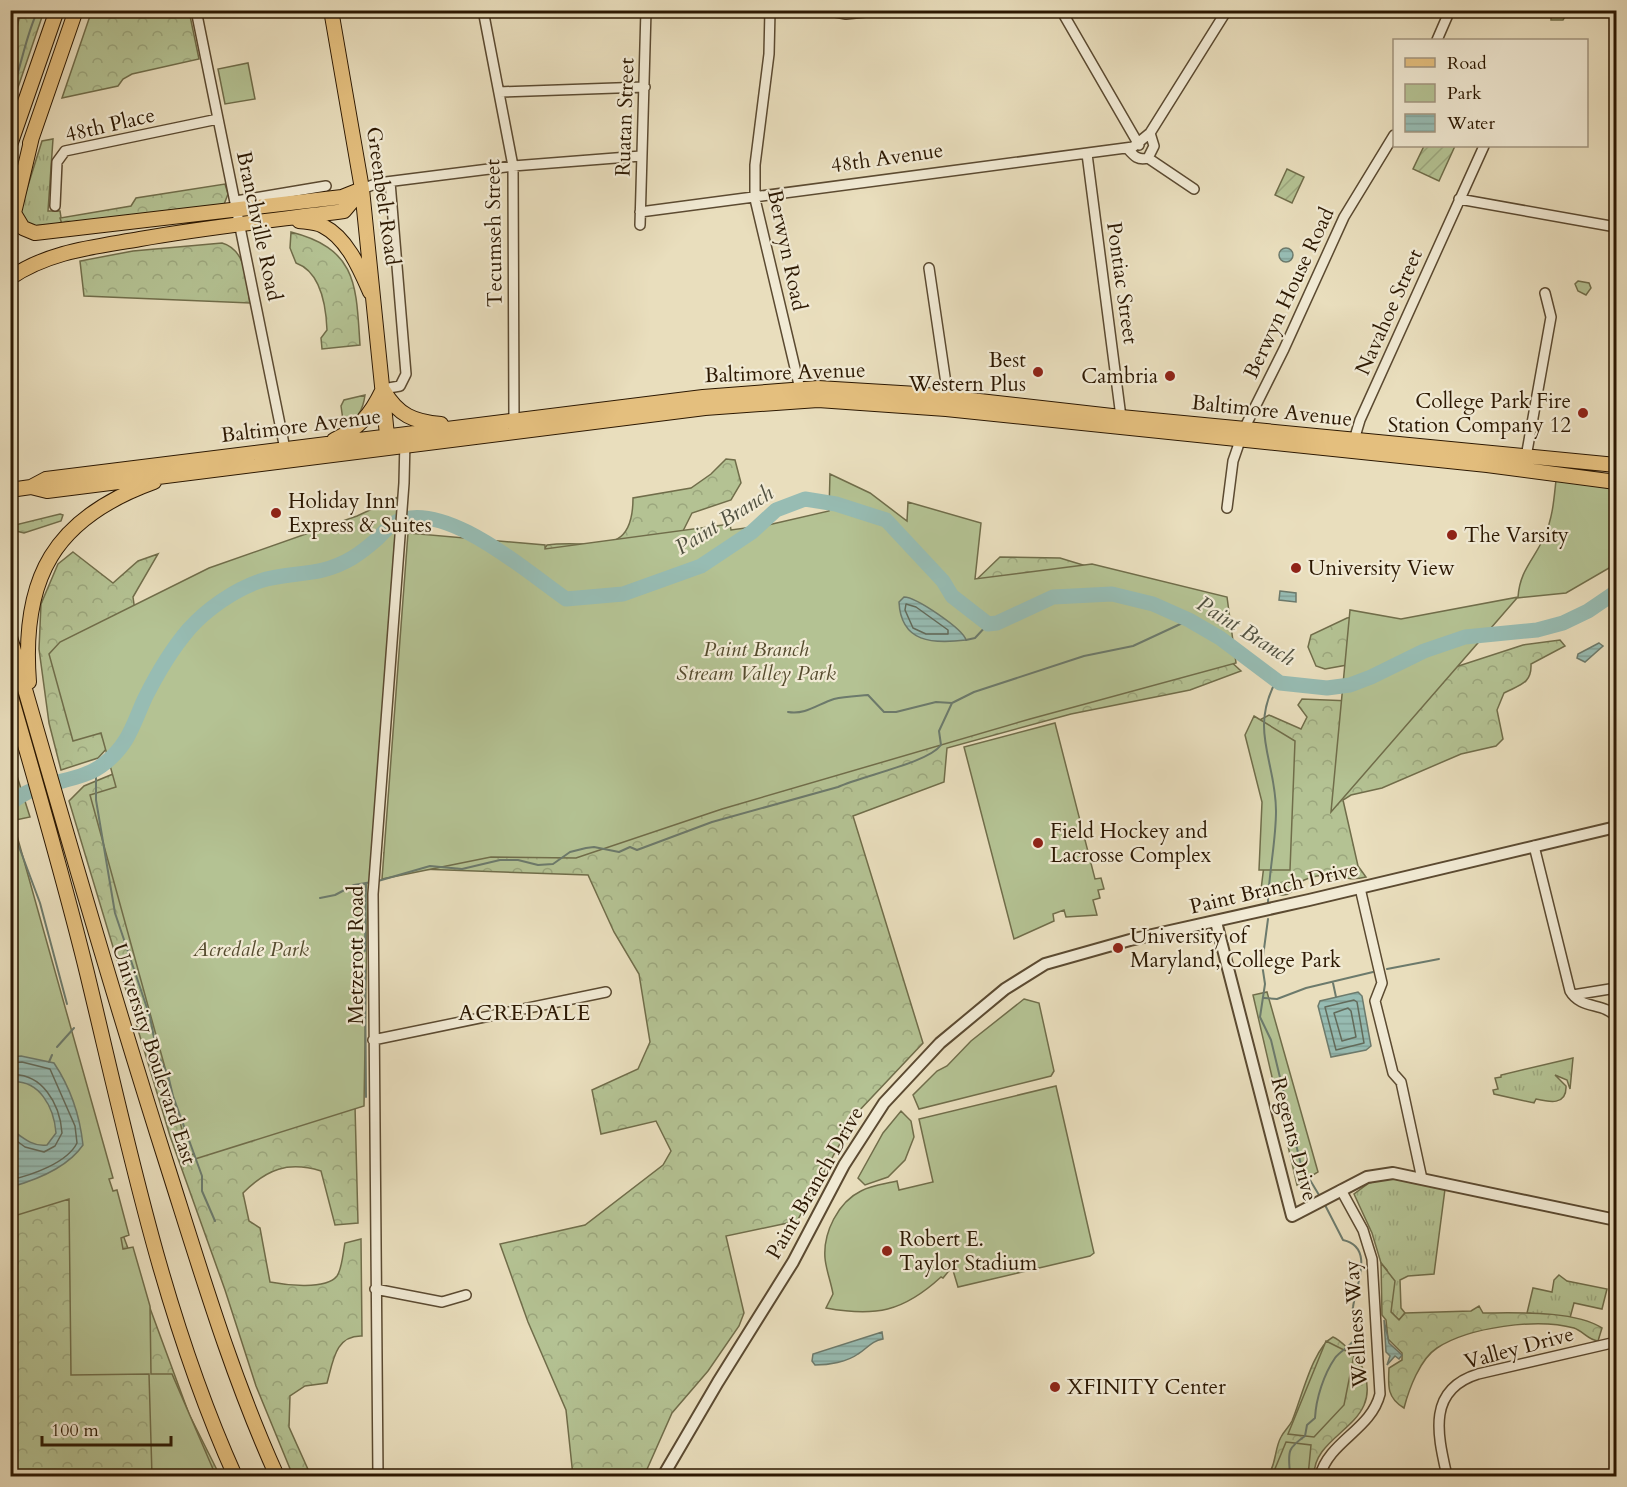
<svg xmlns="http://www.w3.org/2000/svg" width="1627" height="1487" font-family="Cardo,serif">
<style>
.grass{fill:url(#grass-tufts);stroke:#706d4a;stroke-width:1.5}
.forest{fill:url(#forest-crowns);stroke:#706d4a;stroke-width:1.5}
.park{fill:#b4c293;stroke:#706d4a;stroke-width:1.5}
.garden{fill:url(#garden-furrows);stroke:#706d4a;stroke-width:1.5}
.water{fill:url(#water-rules);stroke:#6c7a6c;stroke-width:1.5}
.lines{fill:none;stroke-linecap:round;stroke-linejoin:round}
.shore{stroke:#626a5a;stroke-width:1.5}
.stream{stroke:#6c7a6c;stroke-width:2}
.river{stroke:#97bcb3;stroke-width:15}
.minor-casing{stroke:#5b4a31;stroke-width:12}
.tertiary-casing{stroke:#5b4a31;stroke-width:14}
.primary-casing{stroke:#2c1802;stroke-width:16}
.minor{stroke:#f1ead4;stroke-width:9}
.tertiary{stroke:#f1ead4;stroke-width:10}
.primary{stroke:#e4bf7e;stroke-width:14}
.poi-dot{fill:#8f2418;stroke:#f1ead4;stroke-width:2}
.labels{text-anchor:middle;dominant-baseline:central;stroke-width:4.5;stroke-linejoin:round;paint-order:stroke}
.street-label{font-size:21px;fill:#2c1802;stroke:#f1ead4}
.poi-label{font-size:21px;fill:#2c1802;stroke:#f1ead4;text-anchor:start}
.park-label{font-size:21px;font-style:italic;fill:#554b2e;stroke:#f1ead4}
.water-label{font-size:22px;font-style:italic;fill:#515140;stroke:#f1ead4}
.neighbourhood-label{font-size:22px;letter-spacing:1.5px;fill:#2c1802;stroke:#f1ead4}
</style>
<defs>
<pattern id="grass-tufts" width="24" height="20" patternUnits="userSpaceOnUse" patternTransform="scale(1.5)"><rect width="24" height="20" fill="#b4c293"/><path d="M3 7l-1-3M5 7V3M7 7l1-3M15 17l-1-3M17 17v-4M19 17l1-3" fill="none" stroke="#9ba67d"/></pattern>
<pattern id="forest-crowns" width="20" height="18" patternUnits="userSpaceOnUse" patternTransform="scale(1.5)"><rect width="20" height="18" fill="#b4c293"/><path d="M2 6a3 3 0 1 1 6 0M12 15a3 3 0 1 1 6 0" fill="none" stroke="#9ba67d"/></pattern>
<pattern id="garden-furrows" width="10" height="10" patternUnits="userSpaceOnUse" patternTransform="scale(1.5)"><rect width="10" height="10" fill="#b4c293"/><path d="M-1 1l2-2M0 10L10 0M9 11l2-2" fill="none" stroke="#9ba67d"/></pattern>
<pattern id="water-rules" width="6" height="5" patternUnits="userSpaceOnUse" patternTransform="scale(1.5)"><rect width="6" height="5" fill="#97bcb3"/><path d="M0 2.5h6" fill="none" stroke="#82a198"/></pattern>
</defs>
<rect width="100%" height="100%" fill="#e9debd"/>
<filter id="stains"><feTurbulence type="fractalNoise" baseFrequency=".00333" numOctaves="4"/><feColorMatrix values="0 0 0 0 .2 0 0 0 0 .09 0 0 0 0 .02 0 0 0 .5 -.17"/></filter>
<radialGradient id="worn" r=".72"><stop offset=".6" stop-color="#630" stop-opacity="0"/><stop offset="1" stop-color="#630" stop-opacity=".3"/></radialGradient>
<path class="grass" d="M53 139 48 211H60L62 224 32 226 28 224 20 211 42 141Z
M1573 1058 1570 1089 1567 1080 1555 1075 1566 1086C1567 1106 1549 1102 1536 1099L1534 1103 1494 1094 1493 1090 1498 1089 1495 1078 1501 1077V1075Z
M1385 1179H1397L1445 1189 1434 1274 1408 1276 1400 1280 1401 1308 1405 1313 1399 1320 1391 1312 1387 1270 1381 1263 1372 1233 1354 1194 1369 1183Z
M1559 1275 1567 1281 1607 1289 1602 1309 1574 1303 1570 1318 1527 1313 1533 1288 1552 1292 1554 1280Z"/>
<path class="forest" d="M21 10 44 11 11 108V54Z
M92 10 189 11 199 59 132 74 123 79 118 86 62 98Z
M225 184 228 194 223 207 62 224 60 218 131 206 136 198Z
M291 232C358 249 356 286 360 345L322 349 321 338 327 330C326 305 321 272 296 263L290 248Z
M222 243C247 250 246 281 250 303L84 296 80 261 133 251Z
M726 459 735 460 741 483 731 500 692 513 676 545 543 551 547 545C591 539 633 561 633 498L691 488 711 474Z
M60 514 63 515 61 521 24 533 16 531 11 534V526Z
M73 552 113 583 138 561 158 554 133 597 145 683 130 723 98 758 61 770 49 723 39 649 41 604 58 564Z
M1000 557 1060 558 1106 572 975 581Z
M1367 615 1358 663 1325 669 1316 666 1308 647 1311 635 1347 618Z
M1560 640 1565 646 1531 664C1532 684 1519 685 1504 693L1497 710 1503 739 1496 746 1461 754 1382 788 1351 795 1343 800 1358 866 1366 877C1338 884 1332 866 1300 882 1290 899 1278 897 1261 890L1269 823 1256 722 1269 715 1301 729 1307 717 1298 705 1302 699 1351 701 1523 645Z
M1227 658 1241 671 1190 690 1071 714 947 748 944 782 853 816 923 1043 857 1113 797 1221 726 1236 744 1313 739 1326 708 1371 672 1413 644 1476H573L566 1410 528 1322 500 1244 585 1225 663 1165 671 1151 656 1121 601 1134 592 1090 638 1069 650 1042 639 974 614 932 588 875 419 869 386 875 384 853 608 834Z
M10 754 30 817 11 821H10Z
M130 767 355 1106 358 1223 335 1225 321 1171C288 1161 267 1169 243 1193L249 1221 260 1228 270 1282C285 1285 326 1290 337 1276 342 1269 343 1252 345 1243L361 1239 362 1336C335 1335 333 1362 327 1383L305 1386 290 1396 289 1427 311 1476H293L256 1386 225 1290 170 1136 69 801 84 786Z
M48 1183 119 1224 189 1414 220 1476H11V1193Z
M1381 1263 1395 1281 1391 1312 1399 1320 1405 1313 1471 1311 1479 1306 1483 1313C1516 1313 1574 1310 1602 1328L1598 1341C1588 1340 1583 1331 1574 1328 1537 1318 1469 1327 1437 1348 1420 1359 1409 1389 1404 1408 1387 1398 1388 1386 1389 1368L1402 1360V1353L1388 1339 1386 1320 1382 1315Z
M1333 1337C1339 1339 1357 1356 1360 1362 1391 1426 1313 1430 1314 1476H1268C1277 1462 1274 1450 1281 1437 1284 1431 1289 1427 1292 1421 1301 1400 1313 1347 1333 1337Z"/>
<path class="park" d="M1551 11 1568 12 1563 20H1551Z
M248 63 255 99 225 104 218 69Z
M1578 281 1589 283 1591 288 1586 295 1578 291 1575 284Z
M365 395C363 411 357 419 344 427L341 406 344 400Z
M830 474 870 493 907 521 908 502 981 523 975 579 1092 564 1227 597 1236 663 1030 719 722 809 576 858 491 857 382 879 408 533 545 545V549L730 524 731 530 768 525 829 511Z
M1556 480 1616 489V550L1610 556 1616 564 1566 593 1517 598 1331 812 1350 610 1401 619 1518 597C1520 569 1535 559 1545 535 1553 517 1554 498 1556 480Z
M398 497 367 921 364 1106 195 1159 194 1154 189 1155 90 795 116 787 101 733 73 741 49 654 60 642 209 568 357 516Z
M1254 716 1295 741 1290 870H1259L1262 802 1245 735Z
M1055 723 1095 879 1101 878 1104 889 1098 890 1100 898 1093 900 1097 915 1066 917 1064 910 1053 914 1054 921 1014 939 964 747Z
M12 818 113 1178 109 1179 113 1191 117 1190 129 1235 121 1238 123 1249 133 1247 150 1306 151 1374H172L216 1476H152L149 1374 71 1375 69 1199 11 1217Z
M1267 992 1318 1172 1297 1185 1253 995Z
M1024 999 1039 1003 1054 1071 1051 1076 919 1109 913 1095 937 1071 947 1066 971 1041Z
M1056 1086 1094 1253 1090 1256 958 1287 952 1267 943 1278 941 1277C903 1312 875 1317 826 1308L833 1294C831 1282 826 1270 825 1258 823 1233 838 1202 861 1191 872 1185 885 1184 897 1181L899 1190 933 1182 919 1119Z
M901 1111 911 1121 914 1137 905 1160 888 1177 865 1185 858 1178 883 1133Z
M1326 1341 1354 1355 1344 1405 1314 1437 1288 1434Z
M1286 1442 1311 1445 1308 1476H1272Z"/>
<path class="garden" d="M1424 146H1455L1439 181 1413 169Z
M1287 169 1304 177 1292 203 1275 195Z"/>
<path class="water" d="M1279 255a7 7 0 1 1 14 0a7 7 0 1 1-14 0Z
M1280 591 1296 593V602L1279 600Z
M904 597C916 597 963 629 966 640 933 644 901 643 899 602Z
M1599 643 1603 646 1585 662 1577 658 1578 654Z
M1358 992 1362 996 1371 1046 1366 1050 1331 1057 1318 1006 1320 1001Z
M21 1056 54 1063C70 1087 80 1117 83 1145 68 1167 36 1180 11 1187V1129C22 1137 32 1147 47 1145L56 1133C54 1107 39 1079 11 1082V1057Z
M1384 1320 1389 1343 1402 1355 1399 1359 1395 1356 1387 1365 1390 1356 1386 1352Z
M882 1332 883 1339C871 1341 868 1348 858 1354 847 1362 829 1365 815 1365L812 1361 813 1354Z"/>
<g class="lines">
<path class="shore" d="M906 604 916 607 948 630V634H926L913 628 905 610Z
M1354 1000 1357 1002 1364 1043 1336 1050 1325 1007Z
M1348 1008 1351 1011 1356 1037 1342 1041 1334 1013Z
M10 1063 22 1062 50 1069 75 1126 77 1143C67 1163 32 1175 10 1180
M10 1075C42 1072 60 1104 62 1133L55 1146 44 1152 25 1147 10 1136"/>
<path class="stream" d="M10 97C21 69 25 37 38 10
M966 640 975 638 988 624
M788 712C806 715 818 704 834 699 845 696 857 696 868 695L884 712H896L936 702 952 703 974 692 1084 656 1133 646 1189 620
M96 768V800L115 913 150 1017 157 1053 168 1075 173 1096 202 1176V1191L215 1221
M10 805 11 803
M10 823H11
M15 836 40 903 67 1004
M378 881 430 866 462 869 500 860H518L538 865 553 864 570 852 586 848 594 847 619 852 630 847 637 850 712 822 838 787C861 776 928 763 941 745L939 731 952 703
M320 898 335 895 354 885 372 882
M1268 902C1269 871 1276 841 1276 811 1276 761 1249 731 1276 681
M1268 919 1262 964 1265 984 1260 1017 1271 1040 1301 1165 1319 1195
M365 951 366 883
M365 968 366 1097
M1387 969 1439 959
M1333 983 1336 997
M1264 998 1277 999 1306 988 1373 972
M57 1047 74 1028
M49 1062 52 1055
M1290 1476C1289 1453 1285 1450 1305 1436L1307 1425 1315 1418C1316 1398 1324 1374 1335 1358 1341 1350 1351 1347 1355 1338 1359 1327 1351 1318 1353 1307 1356 1285 1375 1247 1343 1240L1325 1205"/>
<path class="river" d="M10 804C38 778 79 785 105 763 129 744 133 724 145 698 157 674 171 650 189 629 207 609 234 590 260 581 280 574 303 575 323 570 346 564 360 554 377 539 382 534 388 527 394 523 442 496 528 573 566 599L623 594 701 566 752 532 776 510 805 499 836 504 886 520 943 581 952 596 988 624 997 623 1053 597 1112 594 1153 604 1189 620 1220 638 1280 683 1327 688 1350 685 1371 677 1424 651 1465 637 1537 630 1563 623 1588 611 1616 592"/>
<g class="minor-casing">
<path id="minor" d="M196 10 285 449
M483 10 513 166 514 421
M770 10 769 54 755 165V199L800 389
M825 10 846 14 885 10
M1061 10 1139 145
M1437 40 1450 10
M499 92 645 87
M1127 148C1134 156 1138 161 1148 158L1154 146 1150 133
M1087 154 1121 417
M1148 158 1194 189
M362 189 378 183 513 166 641 156
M1459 199 1616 227
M236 201 326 186
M55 206 57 162 65 151 218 119
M640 212 1133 147 1150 133 1227 10
M640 225 646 10
M929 268 948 397
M383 389 400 386 406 374 390 182
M1354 440 1360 420 1484 146
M1526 457 1551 317 1545 293
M1227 508 1233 461 1244 429 1284 349 1344 217 1394 135
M1534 846 1570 991C1581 1010 1604 1002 1616 1017
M1360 888 1382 983 1375 1001 1393 1073 1401 1082 1422 1179
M1573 995 1616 988
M373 1040 606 992
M375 1289 442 1302 466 1295
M378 1476 373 894 404 483 405 440
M1320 1476C1329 1441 1371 1430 1380 1394L1372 1259 1363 1230 1341 1190
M1447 1476C1438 1436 1426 1390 1478 1374L1616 1342"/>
</g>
<g class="tertiary-casing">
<path id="tertiary" d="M1216 922 1292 1216 1367 1177 1393 1173 1616 1220
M663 1476 718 1382 793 1262 844 1165 884 1103 940 1043 1005 989 1045 964 1130 940 1309 900 1616 827"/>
</g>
<g class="primary-casing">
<path id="primary" d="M331 10 362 189 388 445
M32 137 14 213 23 228 35 233 342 197 362 189
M30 143 76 10
M10 145 57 10
M299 221C306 222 316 222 323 226 347 238 360 269 370 292
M10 278C49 251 95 247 140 239 208 227 276 220 344 211L360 192
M384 391C398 415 414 422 441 424
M334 440C359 428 370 416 382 391
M31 487 47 491 705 408 818 400 946 409 1487 465 1616 482
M10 490 31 487 46 479 703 397 818 388 917 394 1121 417 1616 465
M10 637C61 815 112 992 168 1168 201 1272 232 1377 277 1476
M29 682C21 578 54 518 154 482
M10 693C37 786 64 879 87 973 128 1143 163 1316 235 1476"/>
</g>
<use href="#minor" class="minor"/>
<use href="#tertiary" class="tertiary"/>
<use href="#primary" class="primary"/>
</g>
<g class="poi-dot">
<circle cx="1038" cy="372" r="6"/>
<circle cx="1170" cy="376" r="6"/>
<circle cx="1583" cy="413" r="6"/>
<circle cx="276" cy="513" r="6"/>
<circle cx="1452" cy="535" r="6"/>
<circle cx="1296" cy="568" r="6"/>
<circle cx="1038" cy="843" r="6"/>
<circle cx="1118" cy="948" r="6"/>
<circle cx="887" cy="1251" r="6"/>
<circle cx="1055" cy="1387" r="6"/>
</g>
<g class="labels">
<g class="street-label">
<text transform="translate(625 117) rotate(-88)">Ruatan Street</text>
<text transform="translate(110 125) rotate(-13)">48th Place</text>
<text transform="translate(887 158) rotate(-8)">48th Avenue</text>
<text transform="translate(383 196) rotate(82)">Greenbelt Road</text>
<text transform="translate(259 226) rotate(78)">Branchville Road</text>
<text transform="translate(494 233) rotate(-91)">Tecumseh Street</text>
<text transform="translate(787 250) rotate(78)">Berwyn Road</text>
<text transform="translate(1122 283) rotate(82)">Pontiac Street</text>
<text transform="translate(1289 293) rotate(-65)">Berwyn House Road</text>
<text transform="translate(1389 312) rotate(-66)">Navahoe Street</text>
<text transform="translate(785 373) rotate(-2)">Baltimore Avenue</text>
<text transform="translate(1272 411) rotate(6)">Baltimore Avenue</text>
<text transform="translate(301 426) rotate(-7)">Baltimore Avenue</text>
<text transform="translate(1274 888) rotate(-13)">Paint Branch Drive</text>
<text transform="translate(356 955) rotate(-90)">Metzerott Road</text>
<text transform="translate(154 1054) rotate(72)">University Boulevard East</text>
<text transform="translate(1294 1139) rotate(75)">Regents Drive</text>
<text transform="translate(815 1183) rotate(-60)">Paint Branch Drive</text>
<text transform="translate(1356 1324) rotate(-94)">Wellness Way</text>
<text transform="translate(1519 1348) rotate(-15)">Valley Drive</text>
</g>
<g class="poi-label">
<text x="1026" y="360" text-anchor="end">Best<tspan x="1026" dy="24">Western Plus</tspan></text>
<text x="1158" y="376" text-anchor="end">Cambria</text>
<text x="1571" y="401" text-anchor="end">College Park Fire<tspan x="1571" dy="24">Station Company 12</tspan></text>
<text x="288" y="501">Holiday Inn<tspan x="288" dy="24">Express &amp; Suites</tspan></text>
<text x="1464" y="535">The Varsity</text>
<text x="1308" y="568">University View</text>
<text x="1050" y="831">Field Hockey and<tspan x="1050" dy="24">Lacrosse Complex</tspan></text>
<text x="1130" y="936">University of<tspan x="1130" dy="24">Maryland, College Park</tspan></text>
<text x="899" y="1239">Robert E.<tspan x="899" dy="24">Taylor Stadium</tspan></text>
<text x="1067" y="1387">XFINITY Center</text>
</g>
<g class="park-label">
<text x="756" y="649">Paint Branch<tspan x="756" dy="24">Stream Valley Park</tspan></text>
<text x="251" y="949">Acredale Park</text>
</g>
<g class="water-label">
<text transform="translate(724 520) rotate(-32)">Paint Branch</text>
<text transform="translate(1246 631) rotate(32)">Paint Branch</text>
</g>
<g class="neighbourhood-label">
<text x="525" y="1013">ACREDALE</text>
</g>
</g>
<rect width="1627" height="1487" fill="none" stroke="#e9debd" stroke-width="36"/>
<rect x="12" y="12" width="1603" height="1463" fill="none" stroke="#2c1802" stroke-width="3"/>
<rect x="18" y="18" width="1591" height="1451" fill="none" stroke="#2c1802" stroke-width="1.5"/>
<rect x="1393" y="39" width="195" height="108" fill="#f1ead4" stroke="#a29680" stroke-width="1.5"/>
<rect x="1405" y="58" width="30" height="9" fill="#e4bf7e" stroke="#a29680" stroke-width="1.5"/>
<text x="1447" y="69" font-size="18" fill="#2c1802">Road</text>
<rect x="1405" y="84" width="30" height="18" fill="#b4c293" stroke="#a29680" stroke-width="1.5"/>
<text x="1447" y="99" font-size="18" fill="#2c1802">Park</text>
<rect x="1405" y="114" width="30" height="18" fill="url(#water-rules)" stroke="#a29680" stroke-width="1.5"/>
<text x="1447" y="129" font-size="18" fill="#2c1802">Water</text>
<path d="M42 1436v9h129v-9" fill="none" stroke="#2c1802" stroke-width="3"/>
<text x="51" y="1436" font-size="18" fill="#2c1802" stroke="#f1ead4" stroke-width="4.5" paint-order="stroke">100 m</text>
<rect width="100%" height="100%" filter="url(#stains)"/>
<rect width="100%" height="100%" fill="url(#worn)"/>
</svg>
